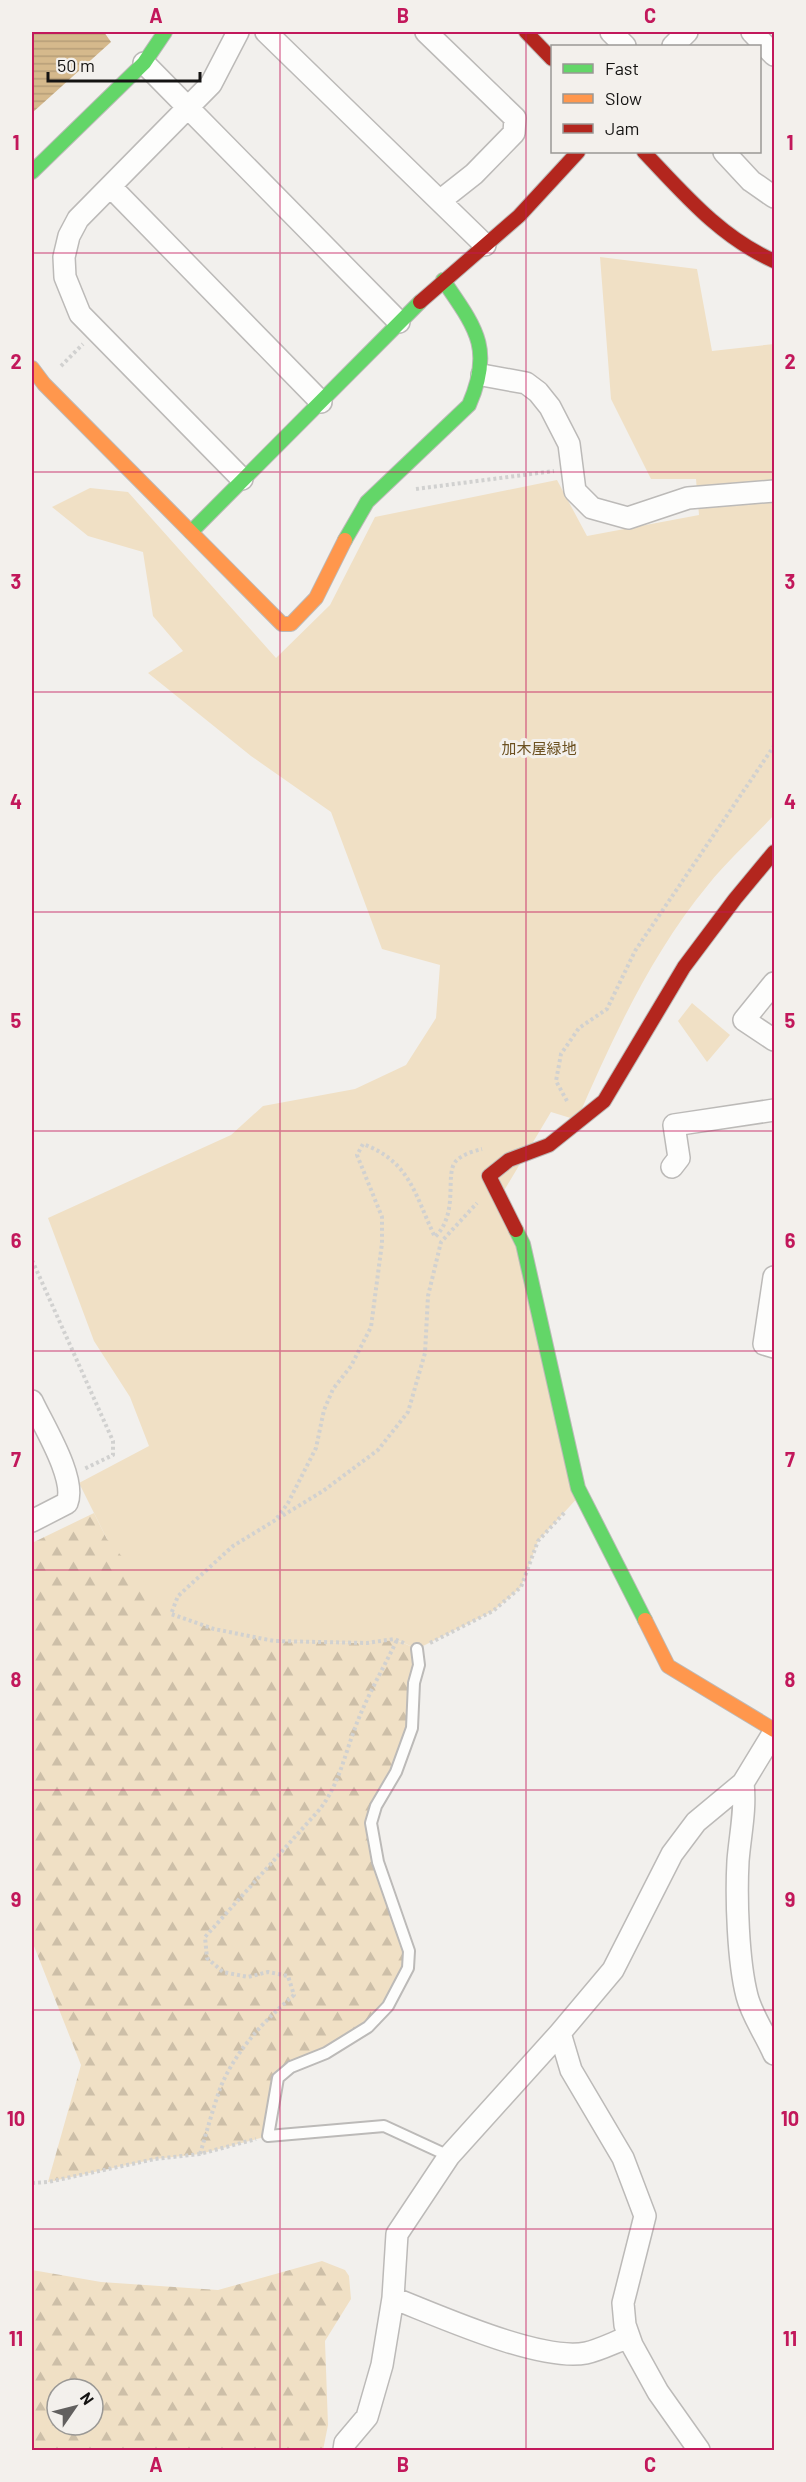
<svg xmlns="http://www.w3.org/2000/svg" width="806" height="2482" font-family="Barlow,'Noto Sans JP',sans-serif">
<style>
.forest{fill:url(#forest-firs);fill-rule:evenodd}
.park{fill:#f0e0c5}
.water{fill:url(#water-rules)}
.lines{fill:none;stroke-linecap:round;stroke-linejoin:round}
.lane-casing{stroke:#bcbab8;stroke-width:14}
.street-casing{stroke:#bcbab8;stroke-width:24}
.fast-casing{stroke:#bcbab8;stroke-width:16}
.slow-casing{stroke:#bcbab8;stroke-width:16}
.jam-casing{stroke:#bcbab8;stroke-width:16}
.path{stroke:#d1d1d0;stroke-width:4;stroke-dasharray:3 3;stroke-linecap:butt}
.lane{stroke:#fdfdfc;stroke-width:10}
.street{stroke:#fdfdfc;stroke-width:21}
.fast{stroke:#63d668;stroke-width:14}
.slow{stroke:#ff974d;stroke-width:14}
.jam{stroke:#b3261e;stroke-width:14}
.grid{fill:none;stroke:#c2185b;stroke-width:1.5;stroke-opacity:0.55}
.labels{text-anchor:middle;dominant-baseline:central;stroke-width:6;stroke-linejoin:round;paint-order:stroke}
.park-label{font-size:15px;fill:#6b5020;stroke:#f3f0ec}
.neatline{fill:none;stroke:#c2185b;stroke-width:2}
.grid-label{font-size:20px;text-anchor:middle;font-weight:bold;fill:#c2185b}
</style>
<defs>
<pattern id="forest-firs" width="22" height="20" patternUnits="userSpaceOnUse" patternTransform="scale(1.5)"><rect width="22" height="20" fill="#f0e0c5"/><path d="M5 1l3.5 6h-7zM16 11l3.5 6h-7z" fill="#cdbfa8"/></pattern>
<pattern id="water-rules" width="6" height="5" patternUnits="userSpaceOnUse" patternTransform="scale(1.5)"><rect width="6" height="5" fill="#d5b98c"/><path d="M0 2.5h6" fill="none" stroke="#b69e78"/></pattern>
</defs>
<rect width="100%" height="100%" fill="#f2f0ed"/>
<path class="forest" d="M94 1513 107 1539 274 1641 366 1643 394 1639 417 1649 412 1728 371 1823 408 1968 368 2027 278 2078 268 2136 200 2154 155 2159 48 2182 81 2065 32 1941V1543Z
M322 2261 345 2270 349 2276 351 2299 325 2341 328 2425 323 2450H32V2270L101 2282 218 2290ZM57 2389H93V2425H57Z"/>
<path class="park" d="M600 257 697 269 712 351 774 344V815C753 838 728 860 708 885 651 954 612 1039 577 1120L551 1112 502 1194 581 1494 538 1541 521 1587 493 1611 417 1649 397 1640 366 1643 274 1641 216 1630 171 1614 107 1539 79 1483 149 1446 130 1397 94 1341 48 1218 231 1135 263 1106 355 1089 406 1065 436 1018 440 965 382 949 331 812 251 756 148 673 183 651 153 616 143 552 88 536 52 507 90 488 128 492 276 658 330 605 375 517 557 480 587 536 699 515 696 479H651L611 399Z
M692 1003 730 1035 707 1062 678 1021Z"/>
<path class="water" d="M32 32H104L111 42 32 113Z"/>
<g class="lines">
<g class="lane-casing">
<path id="lane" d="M417 1649 419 1665 414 1683 412 1728 396 1772 376 1806 371 1823 378 1862 409 1951 408 1968 388 2006 368 2027 326 2053 291 2067 278 2078 268 2136 384 2126 449 2156"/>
</g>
<g class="street-casing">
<path id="street" d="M238 32 211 84 78 219 69 236 64 257 65 277 80 314 242 479
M266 32 485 245
M426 32 515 118 514 133 474 174 441 200
M611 32 625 46
M752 32 774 55
M673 46 687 32
M144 63 399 322
M724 152 751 181 774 197
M111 187 321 402
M482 375 526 383 538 392 550 407 569 444 575 491 592 508 628 518 688 498 774 491
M774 983 744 1020 774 1040
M672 1167 679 1158 674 1125 774 1110
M774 1277 764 1344 774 1347
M32 1401C43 1425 77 1479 67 1503L32 1521
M743 1783C746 1810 740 1835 738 1861 736 1898 738 1961 747 1996 752 2016 766 2035 774 2054
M393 2298C437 2315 540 2362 586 2353 600 2350 615 2342 629 2337
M344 2450 345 2443 367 2417 382 2365 393 2298 397 2234 449 2156 560 2033
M699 2450 658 2392 632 2345 625 2325 623 2303 645 2216 623 2158 571 2070 560 2033 613 1970 672 1854 696 1822 743 1783 774 1732"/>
</g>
<g class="fast-casing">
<path id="fast" d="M32 172 144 63 165 32
M191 532 420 302
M345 540 367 502 469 405C494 348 475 327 443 280
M516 1230 523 1244 578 1488 645 1620"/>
</g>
<g class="slow-casing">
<path id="slow" d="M32 368 44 384 282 624H291L316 598 345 540
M645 1620 668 1666 774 1730"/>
</g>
<g class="jam-casing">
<path id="jam" d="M526 32 552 59
M644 152C684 194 720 237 774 261
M420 302 519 216 578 152
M516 1230 489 1176 509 1160 549 1145 604 1101 684 967 735 899 774 852"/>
</g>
<path class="path" d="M61 366 83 344
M416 489 554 471
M567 1101 556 1081 561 1054 579 1028 607 1009 635 951 774 746
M32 1260 113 1441V1455L84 1469
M277 1518 288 1503 316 1448 324 1410 333 1389 351 1366 371 1327 382 1243V1217L357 1155 363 1144C411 1162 415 1196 435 1237 460 1212 444 1174 456 1161 463 1154 474 1151 482 1149
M404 1643 394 1639 367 1643 274 1641 214 1629 171 1614 178 1596 233 1546 323 1491 378 1450 408 1412 425 1353 428 1296 441 1242 477 1203
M430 1643 493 1611 521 1587 538 1541 565 1512
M200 2154C207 2131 213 2108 221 2086 237 2049 264 2021 294 1995L288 1976 268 1972 248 1977 223 1972 207 1958 205 1937 320 1809C339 1784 344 1757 355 1728 366 1698 383 1669 397 1640
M32 2183 48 2182 155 2159 200 2154 256 2139"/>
<use href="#lane" class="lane"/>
<use href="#street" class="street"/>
<use href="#fast" class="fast"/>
<use href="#slow" class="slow"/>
<use href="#jam" class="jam"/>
</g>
<path class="grid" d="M280 32V2450M526 32V2450M32 253H774M32 472H774M32 692H774M32 912H774M32 1131H774M32 1351H774M32 1570H774M32 1790H774M32 2010H774M32 2229H774"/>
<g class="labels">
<g class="park-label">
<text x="539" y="748">加木屋緑地</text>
</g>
</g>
<rect width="806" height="2482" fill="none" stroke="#f3f0ec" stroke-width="66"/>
<rect x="551" y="45" width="210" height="108" fill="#f3f0ec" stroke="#9a9895" stroke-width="1.5"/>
<rect x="563" y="64" width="30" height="9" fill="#63d668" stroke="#9a9895" stroke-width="1.5"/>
<text x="605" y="75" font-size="18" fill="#141312">Fast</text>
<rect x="563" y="94" width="30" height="9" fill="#ff974d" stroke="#9a9895" stroke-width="1.5"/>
<text x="605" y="105" font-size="18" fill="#141312">Slow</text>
<rect x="563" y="124" width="30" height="9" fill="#b3261e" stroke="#9a9895" stroke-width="1.5"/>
<text x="605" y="135" font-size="18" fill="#141312">Jam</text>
<g transform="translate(75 2407) rotate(55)"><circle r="28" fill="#f3f0ec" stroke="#9a9895" stroke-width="1.5"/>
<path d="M0-4.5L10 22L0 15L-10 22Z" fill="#62605f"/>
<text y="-9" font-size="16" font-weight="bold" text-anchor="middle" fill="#141312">N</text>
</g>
<path d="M48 72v9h152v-9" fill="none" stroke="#141312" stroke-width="3"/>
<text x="57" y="72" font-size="18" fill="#141312" stroke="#f3f0ec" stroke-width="4.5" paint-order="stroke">50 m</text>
<rect x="33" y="33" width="740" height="2416" class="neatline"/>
<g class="grid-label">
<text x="156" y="23">A</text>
<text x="403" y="23">B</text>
<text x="650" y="23">C</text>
<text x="16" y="150">1</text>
<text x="790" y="150">1</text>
<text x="16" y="369">2</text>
<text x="790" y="369">2</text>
<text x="16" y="589">3</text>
<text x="790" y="589">3</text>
<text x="16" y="809">4</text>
<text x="790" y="809">4</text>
<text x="16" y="1028">5</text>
<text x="790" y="1028">5</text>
<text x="16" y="1248">6</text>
<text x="790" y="1248">6</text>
<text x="16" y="1467">7</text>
<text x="790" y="1467">7</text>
<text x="16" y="1687">8</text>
<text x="790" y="1687">8</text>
<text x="16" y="1907">9</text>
<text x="790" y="1907">9</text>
<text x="16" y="2126">10</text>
<text x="790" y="2126">10</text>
<text x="16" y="2346">11</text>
<text x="790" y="2346">11</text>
<text x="156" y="2472">A</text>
<text x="403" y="2472">B</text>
<text x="650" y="2472">C</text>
</g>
</svg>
